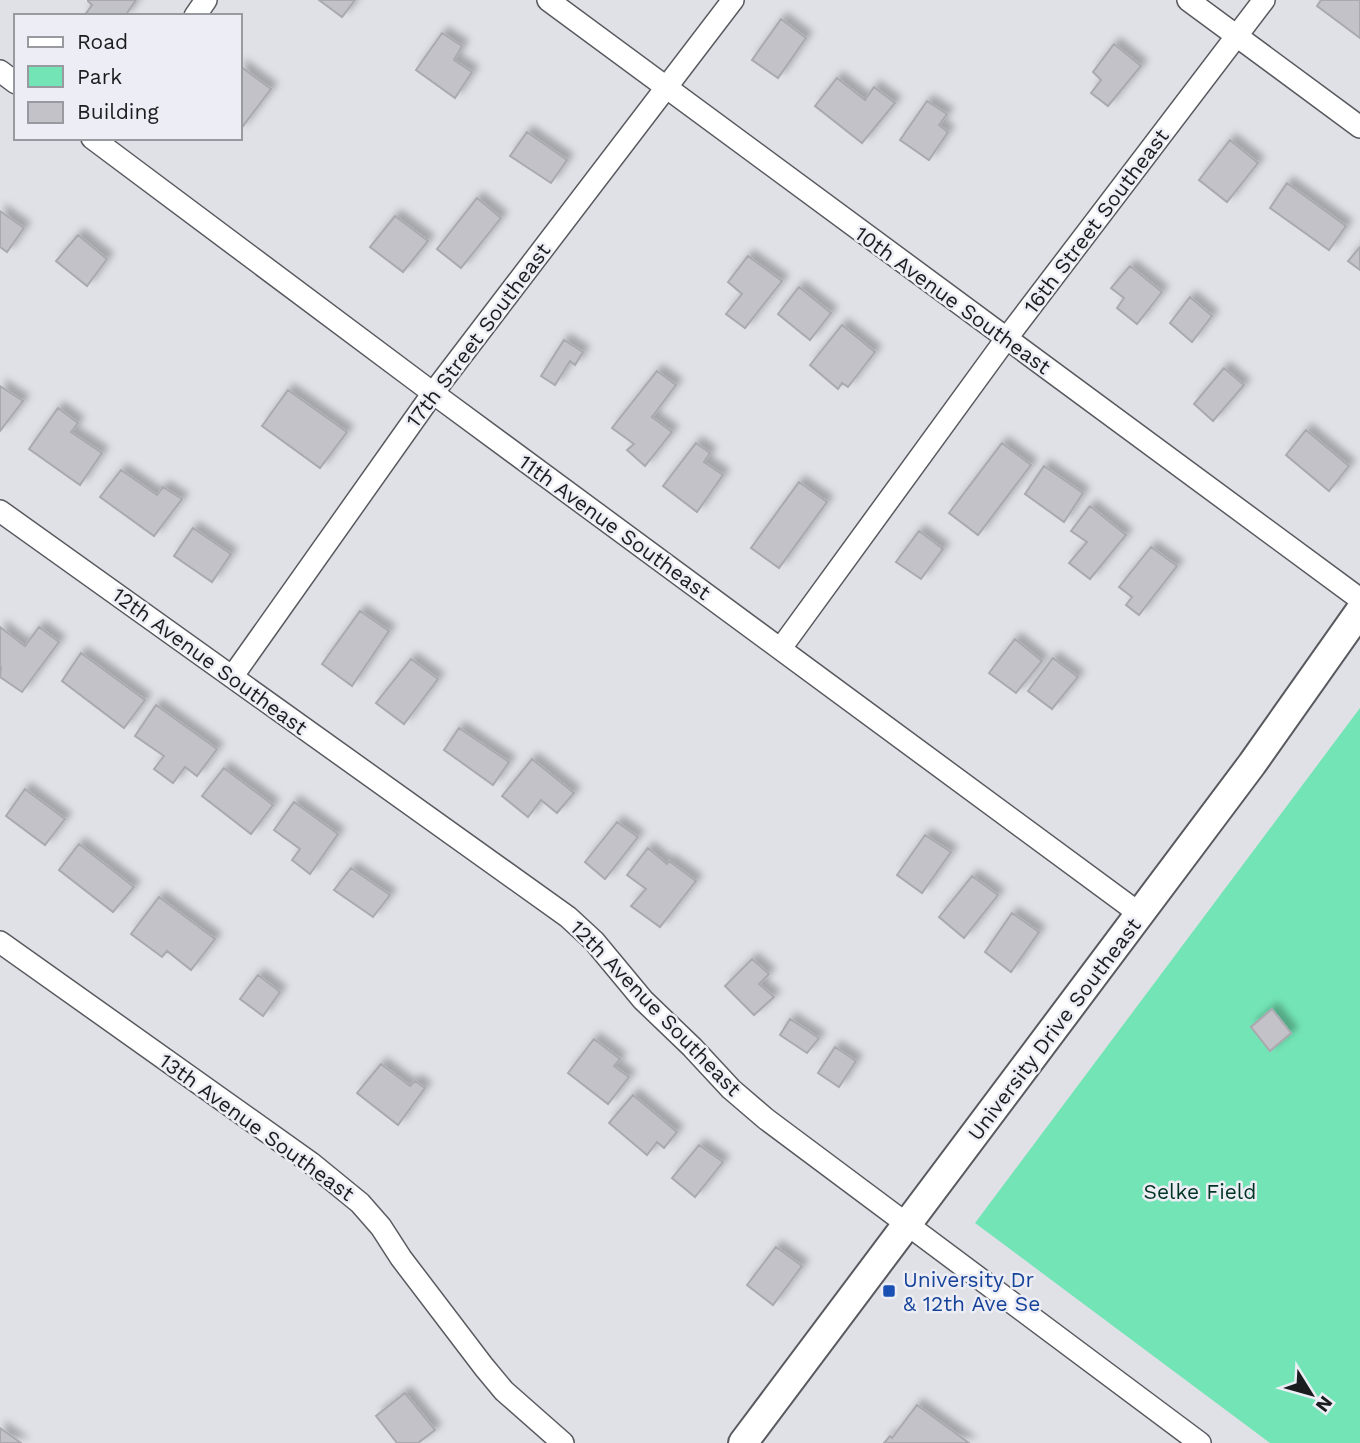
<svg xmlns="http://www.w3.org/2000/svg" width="1360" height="1443" font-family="'Work Sans',sans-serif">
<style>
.green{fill:#73e4b5}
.building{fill:#c2c2c8;stroke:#a9a9af;stroke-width:2;filter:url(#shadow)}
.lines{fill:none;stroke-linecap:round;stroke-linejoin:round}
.street-casing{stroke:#595a5f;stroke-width:24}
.secondary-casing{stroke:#595a5f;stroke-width:32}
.street{stroke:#fff;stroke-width:21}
.secondary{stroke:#fff;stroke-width:28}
.transit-dot{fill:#1a4fb4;stroke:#edeef5;stroke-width:2.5}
.labels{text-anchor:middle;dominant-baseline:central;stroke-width:5;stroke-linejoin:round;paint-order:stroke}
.street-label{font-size:21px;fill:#1b1c1e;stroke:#edeef5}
.park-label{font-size:21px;fill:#003422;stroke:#edeef5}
.transit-label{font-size:21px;fill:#164399;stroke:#edeef5;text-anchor:start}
</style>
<defs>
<filter id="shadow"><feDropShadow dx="6" dy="-6" stdDeviation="3.5" flood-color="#0004"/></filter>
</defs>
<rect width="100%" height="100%" fill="#e0e1e7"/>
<path class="green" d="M1360 708V1443H1270L975 1223Z"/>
<path class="building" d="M88 0H136L125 16H84L92 5 88 1Z
M319 0H355L342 17Z
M1321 0H1360V38L1317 6Z
M781 19 806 38 778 78 752 60Z
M442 33 462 46 454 60 472 72 455 98 416 70Z
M1114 44 1141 66 1108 106 1091 93 1101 80 1093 72Z
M240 66 271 89 240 130Z
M837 78 865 100 874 87 895 103 862 143 815 106Z
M927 101 947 114 939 125 948 132 929 160 900 140Z
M527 132 567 160 551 183 510 156Z
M1230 140 1258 163 1227 202 1199 180Z
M1287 183 1346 226 1329 250 1270 208Z
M477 198 501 218 461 268 437 249Z
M0 211 24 228 7 252 0 247Z
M395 216 428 241 403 272 370 247Z
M78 235 107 259 87 286 56 261Z
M1360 247V270L1348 261Z
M748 256 782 281 745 328 726 314 742 294 728 282Z
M1130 266 1162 292 1137 324 1117 308 1124 298 1111 288Z
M799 287 831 313 810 340 778 314Z
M1190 297 1212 316 1192 342 1170 323Z
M842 325 875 352 848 387 842 383 838 389 810 365Z
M564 340 583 352 575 365 570 361 555 385 541 376Z
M1224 368 1244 385 1213 421 1194 404Z
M657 371 676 385 652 417 672 432 645 466 627 450 634 444 612 428Z
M0 386 23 401 0 431Z
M288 390 347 432 320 468 262 426Z
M58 408 78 423 71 432 102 453 80 485 29 449Z
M1306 430 1349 466 1329 491 1286 455Z
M696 443 710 453 704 462 723 475 697 512 663 486Z
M1002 443 1031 465 978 535 949 513Z
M1044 466 1083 493 1064 522 1025 494Z
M121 470 157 495 163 487 182 499 154 536 100 497Z
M799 482 827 502 779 568 751 548Z
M1090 506 1126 535 1090 579 1069 563 1087 542 1071 531Z
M193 528 231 554 212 582 174 556Z
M919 531 943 549 921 579 896 562Z
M1151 547 1177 566 1139 615 1126 605 1132 597 1119 587Z
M360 611 389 631 352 686 322 664Z
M0 627 25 646 39 627 59 642 22 692 0 677 1 667 0 666Z
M1015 639 1042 661 1016 693 989 673Z
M81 653 145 700 124 728 62 681Z
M1053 658 1078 677 1052 709 1028 691Z
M411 659 438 679 404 724 376 703Z
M156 705 217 749 197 776 185 767 173 783 154 769 164 756 135 736Z
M459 728 509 762 493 785 444 750Z
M532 759 574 793 557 813 541 800 528 817 502 796Z
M224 768 273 805 251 834 202 796Z
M25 789 65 819 45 845 6 816Z
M294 802 338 834 310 874 292 860 300 849 274 830Z
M617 822 638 837 605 879 585 862Z
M925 835 951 852 922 893 897 875Z
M79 844 134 887 113 912 59 870Z
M648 848 667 864 669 861 696 881 660 927 631 906 646 889 627 875Z
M351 868 390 895 373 917 334 890Z
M972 876 998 895 964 938 939 917Z
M159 897 215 939 191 970 167 951 162 957 131 934Z
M1012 913 1039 932 1011 972 985 952Z
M752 959 769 974 759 984 774 997 754 1015 725 986Z
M258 975 280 992 263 1016 240 999Z
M1272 1009 1291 1033 1270 1051 1251 1027Z
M790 1019 819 1038 807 1053 780 1035Z
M594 1039 620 1059 614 1066 629 1077 608 1104 568 1073Z
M835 1047 856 1061 839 1087 818 1073Z
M381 1064 410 1086 415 1081 425 1088 398 1125 357 1093Z
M633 1095 677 1132 664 1148 657 1142 647 1155 609 1123Z
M699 1145 723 1162 695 1197 672 1178Z
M776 1247 802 1266 773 1305 747 1285Z
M405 1393 435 1430 418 1443H397L376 1416Z
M917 1405 969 1443H884L890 1436 892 1438Z
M0 1428 21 1443H0Z"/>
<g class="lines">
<g class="street-casing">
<path id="street" d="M548 0 1360 599
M1188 0 1360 127
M195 16 206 0
M0 71 16 83
M92 138 433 393 1140 914
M0 511 568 917 594 941 643 1000 692 1047 731 1089 766 1119 1200 1443
M781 648 1006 339 1264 0
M232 677 433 393 733 0
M0 942 311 1163 360 1203 381 1227 401 1258 484 1367 504 1391 563 1443"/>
</g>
<g class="secondary-casing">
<path id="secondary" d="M743 1443 1252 764 1360 611"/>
</g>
<use href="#street" class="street"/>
<use href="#secondary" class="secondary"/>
</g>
<rect class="transit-dot" x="882" y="1284" width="14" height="14" rx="3.5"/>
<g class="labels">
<g class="street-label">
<text transform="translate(1096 221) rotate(-53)">16th Street Southeast</text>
<text transform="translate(953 300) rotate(36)">10th Avenue Southeast</text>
<text transform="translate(478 335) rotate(-53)">17th Street Southeast</text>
<text transform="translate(615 527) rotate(36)">11th Avenue Southeast</text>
<text transform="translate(210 661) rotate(36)">12th Avenue Southeast</text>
<text transform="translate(656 1008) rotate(46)">12th Avenue Southeast</text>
<text transform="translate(1054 1029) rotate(-53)">University Drive Southeast</text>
<text transform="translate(257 1127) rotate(36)">13th Avenue Southeast</text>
</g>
<g class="park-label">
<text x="1200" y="1191">Selke Field</text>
</g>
<g class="transit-label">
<text x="903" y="1279">University Dr<tspan x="903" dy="24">&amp; 12th Ave Se</tspan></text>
</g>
</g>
<rect x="14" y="14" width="228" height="126" fill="#edeef5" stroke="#999a9f" stroke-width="2"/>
<rect x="28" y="37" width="35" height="10" fill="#ffffff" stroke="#999a9f" stroke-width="2"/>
<text x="77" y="49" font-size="21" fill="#1b1c1e">Road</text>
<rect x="28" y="66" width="35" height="21" fill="#73e4b5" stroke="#999a9f" stroke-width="2"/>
<text x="77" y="84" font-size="21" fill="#1b1c1e">Park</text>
<rect x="28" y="102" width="35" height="21" fill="#c2c2c8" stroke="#999a9f" stroke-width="2"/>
<text x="77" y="119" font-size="21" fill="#1b1c1e">Building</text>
<g transform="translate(1311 1394) rotate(127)" stroke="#edeef5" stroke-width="5" paint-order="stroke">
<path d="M0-5L12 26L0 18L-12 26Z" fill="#1b1c1e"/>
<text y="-10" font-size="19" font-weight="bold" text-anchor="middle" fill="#1b1c1e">N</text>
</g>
</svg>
